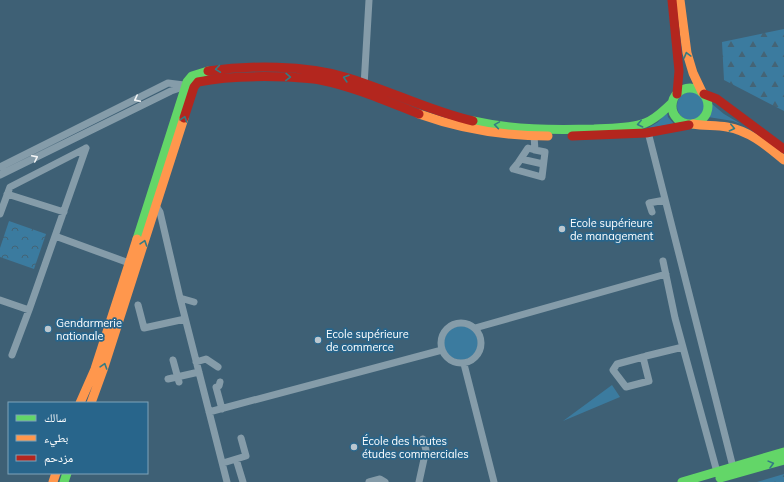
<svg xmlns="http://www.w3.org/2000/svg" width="784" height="482" font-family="Mulish,'Noto Naskh Arabic',sans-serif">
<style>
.green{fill:#3b7b9f}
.forest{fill:url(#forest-firs)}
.park{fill:url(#park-crowns)}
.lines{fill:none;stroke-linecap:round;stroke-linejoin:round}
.street{stroke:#859ca9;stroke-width:7}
.fast{stroke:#63d668;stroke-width:9}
.slow{stroke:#ff974d;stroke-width:9}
.jam{stroke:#b3261e;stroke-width:9}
.oneway{stroke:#347c84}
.oneway2{stroke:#f3f5f6}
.poi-dot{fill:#bbc7cf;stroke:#28658b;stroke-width:1.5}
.labels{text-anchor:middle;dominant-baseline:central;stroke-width:3.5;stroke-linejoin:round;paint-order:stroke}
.poi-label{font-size:11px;fill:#fff;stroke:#28658b;text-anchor:start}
</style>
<defs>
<pattern id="forest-firs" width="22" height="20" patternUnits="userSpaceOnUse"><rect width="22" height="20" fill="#3b7b9f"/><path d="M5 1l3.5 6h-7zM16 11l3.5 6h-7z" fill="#446476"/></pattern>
<pattern id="park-crowns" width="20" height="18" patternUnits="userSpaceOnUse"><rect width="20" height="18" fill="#3b7b9f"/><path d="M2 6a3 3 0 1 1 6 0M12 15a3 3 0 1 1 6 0" fill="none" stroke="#446476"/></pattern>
</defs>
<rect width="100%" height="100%" fill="#3e6075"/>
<path class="green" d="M677 106a14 14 0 1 1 28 0a14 14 0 1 1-28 0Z
M712 104 724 114 741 124 733 121 708 117 712 109Z
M667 112 668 117 674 124 648 128 658 122Z
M444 343a17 17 0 1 1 34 0a17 17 0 1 1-34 0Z
M612 385 620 397 563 421Z"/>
<path class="forest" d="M784 29V111L724 80 722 42Z
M784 474V482H757Z"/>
<path class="park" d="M9 221 46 234 34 269 0 257V248Z"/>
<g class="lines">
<path class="street" d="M364 86 369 0
M648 132 733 467 730 471
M534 136 535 150 528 148 518 163 513 169 542 177 545 152 535 150
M521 159 543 164
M0 167 168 83 184 85
M0 175 171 91 186 86
M7 194 64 212
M155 204 160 212 180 298 227 482
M652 212 649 203 665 200
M0 214 10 187 86 148
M55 236 129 263
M663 261 675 318 717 472
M180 298 194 302
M0 300 29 310 86 148
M138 305 144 328 185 319
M441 343a20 20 0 1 1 40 0a20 20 0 1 1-40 0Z
M475 328 666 274
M12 355 29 310
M643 357 649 381 626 387 613 370 617 364 643 357 646 356 683 347
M173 360 179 382
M196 362 206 359 218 367
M464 364 494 482
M168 379 199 372
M220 382 219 386 216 387 222 409
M209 412 442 350
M236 459 243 482
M223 463 246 456 241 438
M369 482 380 479 385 482
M419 482 426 450 423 439"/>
<path class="fast" d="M672 106a18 18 0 1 1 36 0a18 18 0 1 1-36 0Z
M473 121C513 130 553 130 594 129 611 128 630 129 645 123 656 119 664 110 672 103
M137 239 187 82 192 76 208 71
M720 478 784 460
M64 482 67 473
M682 482 784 452"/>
<path class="slow" d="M680 0 687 53 693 73 702 92
M419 114C461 129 503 136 548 136
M693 124C704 126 716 125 727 127 750 131 767 146 784 160
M80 403 95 369 137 239
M91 403 103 370 184 118
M53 482 56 473"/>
<path class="jam" d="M672 0 679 71 677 94
M208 71C249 65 305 65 345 77 389 90 429 111 473 121
M704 94 717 99 784 149
M184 118 194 87 198 82C227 76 257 76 287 77 298 78 309 78 320 80 355 87 386 101 419 114
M572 136 646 133 689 125"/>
</g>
<defs><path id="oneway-chevron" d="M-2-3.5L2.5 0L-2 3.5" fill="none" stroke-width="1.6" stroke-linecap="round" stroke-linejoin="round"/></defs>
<g class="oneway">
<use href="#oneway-chevron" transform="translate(687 55) rotate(-105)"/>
<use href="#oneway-chevron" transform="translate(218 69) rotate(172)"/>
<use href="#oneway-chevron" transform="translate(288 77) rotate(1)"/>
<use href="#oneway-chevron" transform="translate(346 78) rotate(-163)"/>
<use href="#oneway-chevron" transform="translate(184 119) rotate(-72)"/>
<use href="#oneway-chevron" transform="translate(640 124) rotate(168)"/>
<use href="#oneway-chevron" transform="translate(497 125) rotate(-171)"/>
<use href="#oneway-chevron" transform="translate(732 128) rotate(13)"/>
<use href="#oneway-chevron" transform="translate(144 243) rotate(-72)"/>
<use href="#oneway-chevron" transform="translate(104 366) rotate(-72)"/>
<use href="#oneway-chevron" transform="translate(771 464) rotate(-15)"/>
</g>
<g class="oneway2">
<use href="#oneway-chevron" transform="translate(137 99) rotate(153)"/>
<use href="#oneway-chevron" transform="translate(35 158) rotate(-26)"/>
</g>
<g class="poi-dot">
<circle cx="562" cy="229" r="4"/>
<circle cx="48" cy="329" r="4"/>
<circle cx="318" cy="340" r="4"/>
<circle cx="354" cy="447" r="4"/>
</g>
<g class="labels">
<g class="poi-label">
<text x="570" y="223">Ecole supérieure<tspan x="570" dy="13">de management</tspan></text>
<text x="56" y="323">Gendarmerie<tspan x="56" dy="13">nationale</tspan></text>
<text x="326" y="334">Ecole supérieure<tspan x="326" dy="13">de commerce</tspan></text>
<text x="362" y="441">École des hautes<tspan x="362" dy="13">études commerciales</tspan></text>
</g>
</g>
<rect x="8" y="402" width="140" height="72" fill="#28658b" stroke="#7ea3b9"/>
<rect x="16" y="415" width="20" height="6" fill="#63d668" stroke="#7ea3b9"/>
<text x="44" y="422" font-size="12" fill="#ffffff">سالك</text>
<rect x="16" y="435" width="20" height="6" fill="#ff974d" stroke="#7ea3b9"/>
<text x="44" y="442" font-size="12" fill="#ffffff">بطيء</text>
<rect x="16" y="455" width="20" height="6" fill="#b3261e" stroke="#7ea3b9"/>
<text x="44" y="462" font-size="12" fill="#ffffff">مزدحم</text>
</svg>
